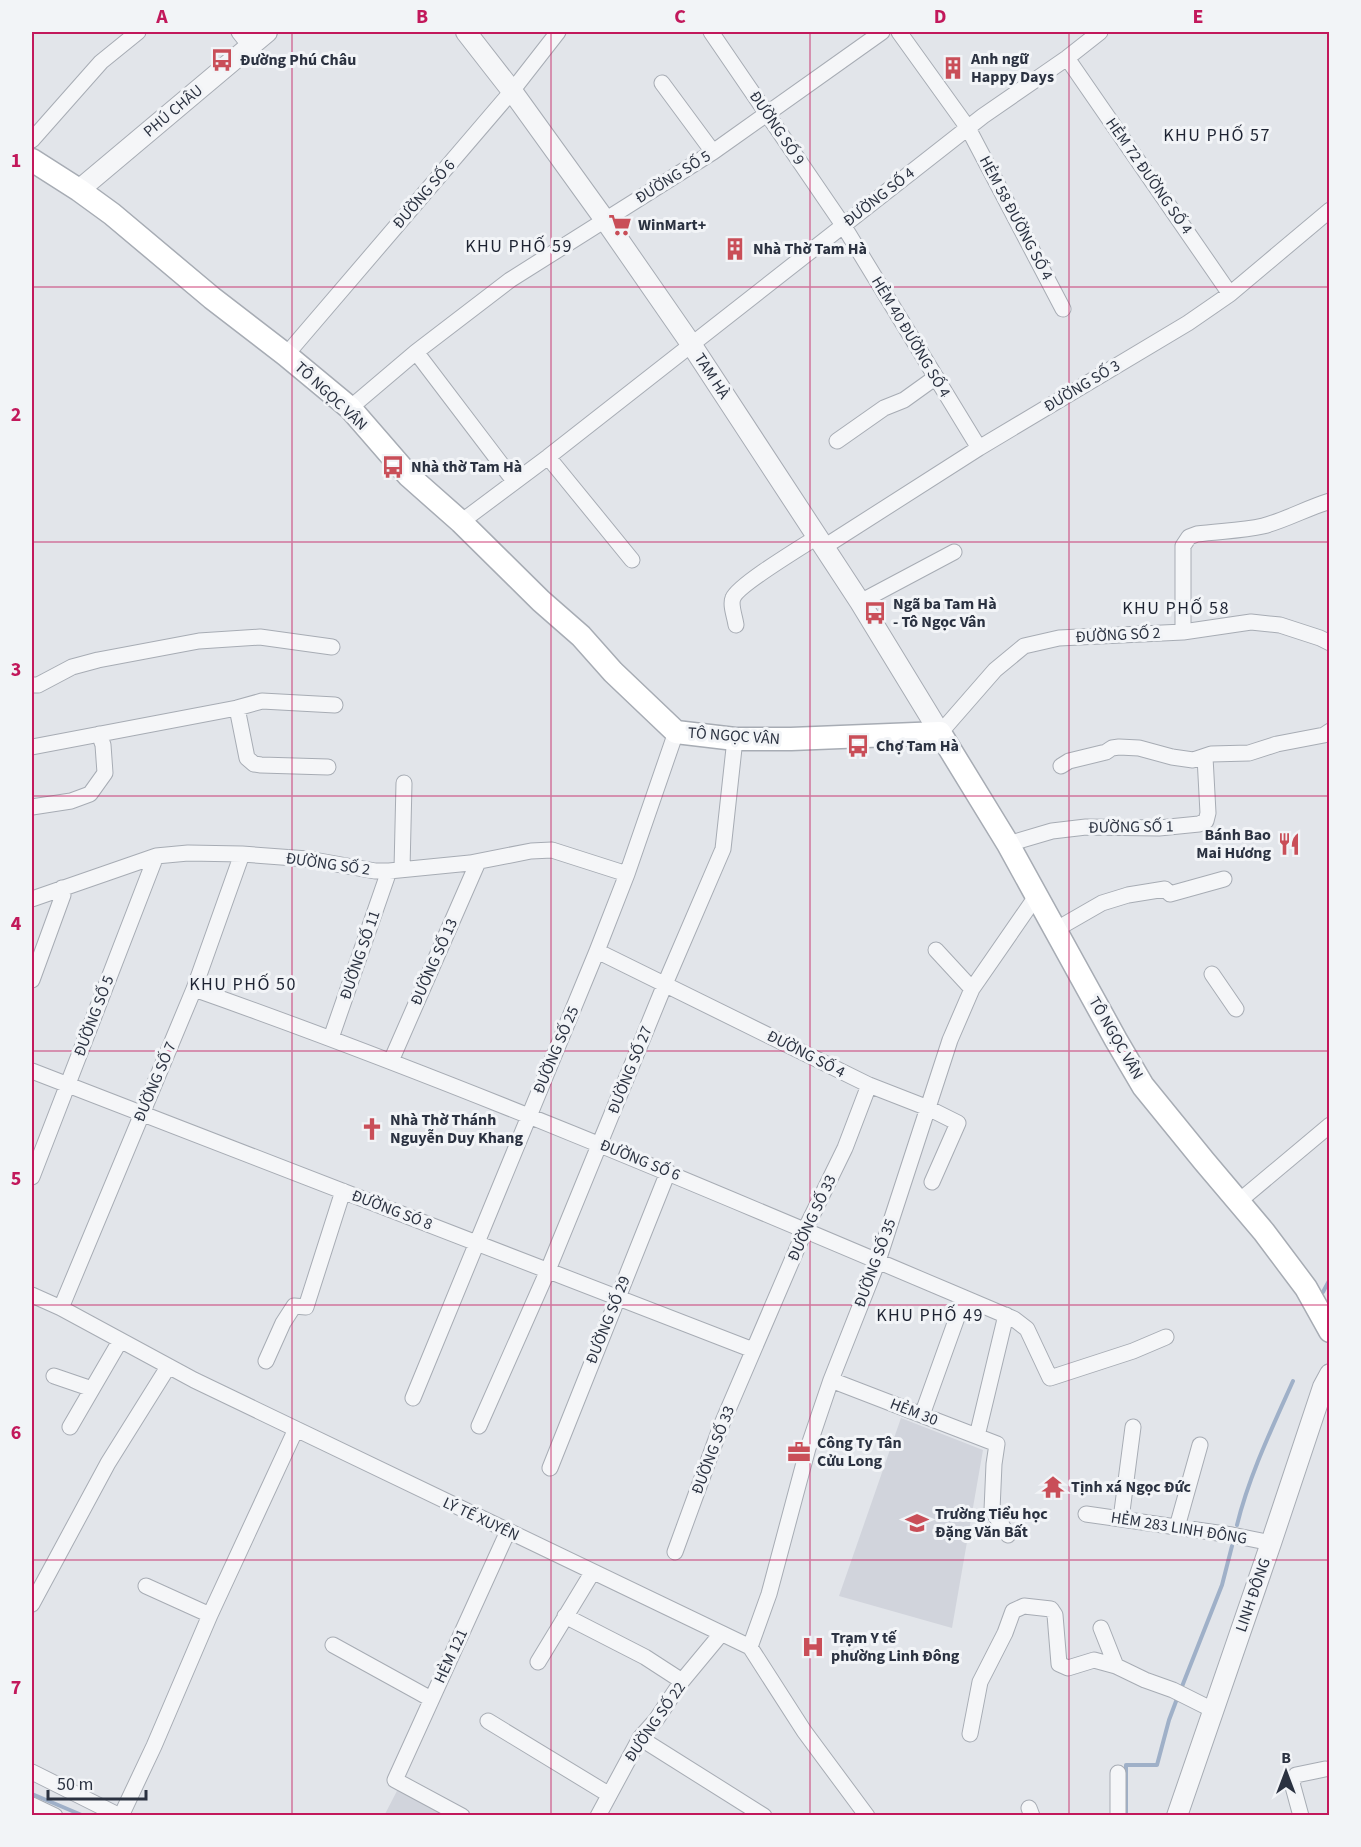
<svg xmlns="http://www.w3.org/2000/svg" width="1361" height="1847" font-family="'Source Sans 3',sans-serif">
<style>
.built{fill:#d1d4dc}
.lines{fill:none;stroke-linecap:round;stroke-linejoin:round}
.stream{stroke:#9fb0c8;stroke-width:4}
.minor-casing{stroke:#a7acb4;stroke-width:17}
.tertiary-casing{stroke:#a7acb4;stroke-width:22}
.secondary-casing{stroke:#a7acb4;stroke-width:25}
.minor{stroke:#f5f6f8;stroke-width:15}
.tertiary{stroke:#f5f6f8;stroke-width:20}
.secondary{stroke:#fff;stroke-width:22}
.grid{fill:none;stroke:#c2185b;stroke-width:1.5;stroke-opacity:0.55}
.labels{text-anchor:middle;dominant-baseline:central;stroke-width:6;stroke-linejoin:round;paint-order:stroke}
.poi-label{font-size:16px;font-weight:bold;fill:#2b3241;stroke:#f2f4f7;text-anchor:start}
.street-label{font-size:16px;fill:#2b3241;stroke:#f2f4f7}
.neighbourhood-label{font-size:18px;letter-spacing:1.5px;fill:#1d2332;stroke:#f2f4f7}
.neatline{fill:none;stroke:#c2185b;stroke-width:2}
.grid-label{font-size:20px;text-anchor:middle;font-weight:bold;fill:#c2185b}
</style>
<rect width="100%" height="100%" fill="#e2e5ea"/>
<path class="built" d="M901 1418 983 1450 952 1628 839 1596Z
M398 1789 448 1816H384Z"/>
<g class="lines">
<path class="stream" d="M1323 1292 1330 1279
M1237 1525C1249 1476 1272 1428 1293 1381
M1181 1689 1222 1585 1232 1546
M32 1794 84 1816
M1126 1816V1765H1157L1169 1720 1178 1696"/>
<g class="minor-casing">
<path id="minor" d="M239 32 250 46
M711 32 843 225 979 448
M899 32 968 128 1063 309
M1067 58 1230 294
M662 83 713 152
M32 140 101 62 138 32
M416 352 514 481
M286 355 512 91 558 32
M350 408 416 352 510 280 713 152 882 32
M837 441 884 408 904 400 936 377
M548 457 632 560
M461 522 548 457 983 116 1067 58 1100 32
M824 547 979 448 1188 323 1230 294 1330 210
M860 602 954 552
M736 625C735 617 730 605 733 598 738 585 803 546 817 537
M1183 632V546L1189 537 1197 534C1218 531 1242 531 1263 526 1286 520 1307 508 1330 501
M32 685H38L72 667 98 660 199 641 260 637 332 647
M237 708 247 758 254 764 261 765 328 767
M940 733 995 670 1024 646 1059 638 1183 632 1251 622 1280 625 1320 638 1330 643
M32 747 237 708 262 701 335 705
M1061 766 1069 761 1106 752 1112 748 1119 747 1139 748 1172 757 1193 760 1211 754 1249 753 1277 744 1324 735 1330 731
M32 807 71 801 90 794 105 773 103 745 99 734
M1008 844 1052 831 1086 827 1159 828 1199 824 1206 821 1208 813 1205 757
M402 869 404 783
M32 899 156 856 188 853 242 854 308 859 375 871H389L470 863 531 851 552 850 627 874
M1055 930 1102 903 1128 895 1165 889 1170 894 1224 879
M936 950 972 989
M597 951 869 1085 928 1108 958 1123 932 1182
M1212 974 1236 1009
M32 980 63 895 62 888
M194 989C472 1087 743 1204 1014 1319L1027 1329 1050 1378 1133 1351 1166 1337
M331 1038 389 871
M391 1061 478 862
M32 1071 753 1350
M32 1177 156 856
M1238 1202 1330 1125
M32 1295 61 1308 194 1380 750 1647 804 1731 867 1816
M61 1308 194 989 242 854
M266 1361 283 1323 294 1306 306 1307 343 1191
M54 1376 92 1389
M831 1380 997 1444 994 1464 992 1510 1008 1535
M413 1398 597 951 627 874 676 732
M922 1415 964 1298
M479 1426 548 1270 665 984 723 849 735 739
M70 1427 120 1341
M977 1436 1006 1315
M550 1468 668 1172
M1086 1514 1232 1535 1271 1543
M1121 1519 1133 1427
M1177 1527 1200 1445
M675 1552 721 1426 805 1230 845 1148 869 1085
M146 1586 210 1615
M32 1604 108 1463 168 1367
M565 1616 645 1657 682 1681
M1101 1628 1116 1666
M333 1645 431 1699
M750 1647 769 1594 808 1448 831 1380 878 1261 950 1040 972 989 1037 895
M538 1662 592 1573
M488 1721 608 1794
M970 1734 980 1682 1005 1633 1013 1611 1024 1606 1051 1609 1055 1615 1059 1664 1068 1668 1094 1660 1116 1666 1145 1680 1173 1690 1213 1710
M640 1738 764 1816
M32 1772 120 1816
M1118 1773V1816
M32 1805 55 1816
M1029 1808 1032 1816
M121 1816 154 1746 210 1615 296 1429
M462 1816 395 1780 508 1531
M598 1816 640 1738 656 1720 682 1681 721 1634
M1301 1816 1292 1783 1296 1775 1325 1769"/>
</g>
<g class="tertiary-casing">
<path id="tertiary" d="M466 32 512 91 605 220 691 344 860 602 940 733
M79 190 267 32
M1177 1816 1271 1543 1323 1387 1330 1374"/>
</g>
<g class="secondary-casing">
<path id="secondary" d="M32 160 79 190 112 214 212 298 286 355 350 408 409 476 461 522 541 601 581 636 613 672 676 732 735 739H791L940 733 1008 844 1116 1040 1143 1086 1204 1161 1264 1232 1306 1288 1330 1331"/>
</g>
<use href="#minor" class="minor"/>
<use href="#tertiary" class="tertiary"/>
<use href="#secondary" class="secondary"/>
</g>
<path class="grid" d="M292 32V1816M551 32V1816M810 32V1816M1069 32V1816M32 287H1330M32 542H1330M32 796H1330M32 1051H1330M32 1305H1330M32 1560H1330"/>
<defs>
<g id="bus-bare" transform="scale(1.8)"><path d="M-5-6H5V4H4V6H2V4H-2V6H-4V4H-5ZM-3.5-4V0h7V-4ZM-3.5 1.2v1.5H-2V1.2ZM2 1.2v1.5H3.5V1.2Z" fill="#c94e58" stroke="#f2f4f7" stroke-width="2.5" paint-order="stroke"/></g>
<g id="building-bare" transform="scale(1.8)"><path d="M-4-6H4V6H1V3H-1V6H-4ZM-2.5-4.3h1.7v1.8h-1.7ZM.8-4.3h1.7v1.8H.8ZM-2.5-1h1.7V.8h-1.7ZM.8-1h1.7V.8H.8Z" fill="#c94e58" stroke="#f2f4f7" stroke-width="2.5" paint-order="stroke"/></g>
<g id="supermarket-bare" transform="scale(1.8)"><path d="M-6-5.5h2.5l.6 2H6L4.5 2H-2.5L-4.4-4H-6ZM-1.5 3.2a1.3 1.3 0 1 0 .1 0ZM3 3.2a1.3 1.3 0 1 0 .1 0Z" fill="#c94e58" stroke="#f2f4f7" stroke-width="2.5" paint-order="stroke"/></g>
<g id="restaurant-bare" transform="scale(1.8)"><path d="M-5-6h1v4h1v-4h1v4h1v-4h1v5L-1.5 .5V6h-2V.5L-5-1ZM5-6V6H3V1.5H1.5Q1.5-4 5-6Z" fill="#c94e58" stroke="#f2f4f7" stroke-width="2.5" paint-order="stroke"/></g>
<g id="church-bare" transform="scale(1.8)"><path d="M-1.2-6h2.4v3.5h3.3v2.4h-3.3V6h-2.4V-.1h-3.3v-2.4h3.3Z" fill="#c94e58" stroke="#f2f4f7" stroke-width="2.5" paint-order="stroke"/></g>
<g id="office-bare" transform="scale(1.8)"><path d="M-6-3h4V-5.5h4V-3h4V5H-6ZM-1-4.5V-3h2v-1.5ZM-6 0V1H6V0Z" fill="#c94e58" stroke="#f2f4f7" stroke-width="2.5" paint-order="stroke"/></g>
<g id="temple-bare" transform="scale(1.8)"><path d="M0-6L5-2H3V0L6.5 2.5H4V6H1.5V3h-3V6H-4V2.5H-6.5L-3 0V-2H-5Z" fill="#c94e58" stroke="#f2f4f7" stroke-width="2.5" paint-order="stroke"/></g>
<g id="school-bare" transform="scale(1.8)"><path d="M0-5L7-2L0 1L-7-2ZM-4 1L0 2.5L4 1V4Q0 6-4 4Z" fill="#c94e58" stroke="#f2f4f7" stroke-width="2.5" paint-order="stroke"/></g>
<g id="hospital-bare" transform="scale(1.8)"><path d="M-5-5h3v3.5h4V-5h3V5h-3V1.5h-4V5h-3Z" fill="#c94e58" stroke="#f2f4f7" stroke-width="2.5" paint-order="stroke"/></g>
</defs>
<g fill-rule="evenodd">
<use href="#bus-bare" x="222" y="60"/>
<use href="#building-bare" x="953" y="68"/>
<use href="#supermarket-bare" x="620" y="225"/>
<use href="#building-bare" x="735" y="249"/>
<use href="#bus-bare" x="393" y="467"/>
<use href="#bus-bare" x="875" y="613"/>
<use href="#bus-bare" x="858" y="746"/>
<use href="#restaurant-bare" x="1289" y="844"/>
<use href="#church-bare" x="372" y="1129"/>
<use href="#office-bare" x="799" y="1452"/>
<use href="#temple-bare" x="1053" y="1487"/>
<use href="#school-bare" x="917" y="1523"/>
<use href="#hospital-bare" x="813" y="1647"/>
</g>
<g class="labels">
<g class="poi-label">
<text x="971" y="59">Anh ngữ<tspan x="971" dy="18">Happy Days</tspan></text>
<text x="240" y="60">Đường Phú Châu</text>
<text x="638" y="225">WinMart+</text>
<text x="753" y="249">Nhà Thờ Tam Hà</text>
<text x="411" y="467">Nhà thờ Tam Hà</text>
<text x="893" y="604">Ngã ba Tam Hà<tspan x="893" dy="18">- Tô Ngọc Vân</tspan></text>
<text x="876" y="746">Chợ Tam Hà</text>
<text x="1271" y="835" text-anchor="end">Bánh Bao<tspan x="1271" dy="18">Mai Hương</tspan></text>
<text x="390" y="1120">Nhà Thờ Thánh<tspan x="390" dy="18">Nguyễn Duy Khang</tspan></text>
<text x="817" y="1443">Công Ty Tân<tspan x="817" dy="18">Cửu Long</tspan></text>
<text x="1071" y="1487">Tịnh xá Ngọc Đức</text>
<text x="935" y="1514">Trường Tiểu học<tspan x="935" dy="18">Đặng Văn Bất</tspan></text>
<text x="831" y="1638">Trạm Y tế<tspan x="831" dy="18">phường Linh Đông</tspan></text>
</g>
<g class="street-label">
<text transform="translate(173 111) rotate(-40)">PHÚ CHÂU</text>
<text transform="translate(777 128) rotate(56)">ĐƯỜNG SỐ 9</text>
<text transform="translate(1149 176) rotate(55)">HẺM 72 ĐƯỜNG SỐ 4</text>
<text transform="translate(673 177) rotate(-32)">ĐƯỜNG SỐ 5</text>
<text transform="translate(424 194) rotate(-49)">ĐƯỜNG SỐ 6</text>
<text transform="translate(879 197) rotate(-38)">ĐƯỜNG SỐ 4</text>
<text transform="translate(1016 218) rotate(62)">HẺM 58 ĐƯỜNG SỐ 4</text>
<text transform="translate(911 337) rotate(59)">HẺM 40 ĐƯỜNG SỐ 4</text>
<text transform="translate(712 376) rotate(57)">TAM HÀ</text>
<text transform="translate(1082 386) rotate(-31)">ĐƯỜNG SỐ 3</text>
<text transform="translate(331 396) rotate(43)">TÔ NGỌC VÂN</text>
<text transform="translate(1118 635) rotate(-3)">ĐƯỜNG SỐ 2</text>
<text transform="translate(734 736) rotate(4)">TÔ NGỌC VÂN</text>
<text transform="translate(1131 827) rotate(-1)">ĐƯỜNG SỐ 1</text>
<text transform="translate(328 864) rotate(8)">ĐƯỜNG SỐ 2</text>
<text transform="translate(360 955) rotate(-71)">ĐƯỜNG SỐ 11</text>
<text transform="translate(434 962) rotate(-66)">ĐƯỜNG SỐ 13</text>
<text transform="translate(94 1016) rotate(-69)">ĐƯỜNG SỐ 5</text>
<text transform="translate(1116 1038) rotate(60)">TÔ NGỌC VÂN</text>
<text transform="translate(556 1050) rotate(-67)">ĐƯỜNG SỐ 25</text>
<text transform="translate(806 1054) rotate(27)">ĐƯỜNG SỐ 4</text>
<text transform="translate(630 1070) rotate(-68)">ĐƯỜNG SỐ 27</text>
<text transform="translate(155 1082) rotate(-67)">ĐƯỜNG SỐ 7</text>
<text transform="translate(640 1160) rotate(22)">ĐƯỜNG SỐ 6</text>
<text transform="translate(392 1210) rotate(21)">ĐƯỜNG SÓ 8</text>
<text transform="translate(812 1218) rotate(-65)">ĐƯỜNG SỐ 33</text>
<text transform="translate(875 1263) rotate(-70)">ĐƯỜNG SỐ 35</text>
<text transform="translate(608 1320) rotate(-68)">ĐƯỜNG SỐ 29</text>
<text transform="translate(914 1412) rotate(21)">HẺM 30</text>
<text transform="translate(713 1450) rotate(-69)">ĐƯỜNG SỐ 33</text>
<text transform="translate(481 1519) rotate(25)">LÝ TẾ XUYÊN</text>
<text transform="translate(1179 1528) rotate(9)">HẺM 283 LINH ĐÔNG</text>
<text transform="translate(1253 1595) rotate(-71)">LINH ĐÔNG</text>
<text transform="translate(451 1656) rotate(-65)">HẺM 121</text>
<text transform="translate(655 1722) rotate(-55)">ĐƯỜNG SỐ 22</text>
</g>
<g class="neighbourhood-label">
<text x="1217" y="135">KHU PHỐ 57</text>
<text x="519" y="246">KHU PHỐ 59</text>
<text x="1176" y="608">KHU PHỐ 58</text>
<text x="243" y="984">KHU PHỐ 50</text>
<text x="930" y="1315">KHU PHỐ 49</text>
</g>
</g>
<rect width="1361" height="1847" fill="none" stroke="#f2f4f7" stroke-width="66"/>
<g transform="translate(1286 1772)" stroke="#f2f4f7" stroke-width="4.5" paint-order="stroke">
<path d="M0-4.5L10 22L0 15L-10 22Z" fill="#2b3241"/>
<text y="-9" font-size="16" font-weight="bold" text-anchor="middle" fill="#2b3241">B</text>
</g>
<path d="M48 1790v9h98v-9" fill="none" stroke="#2b3241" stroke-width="3"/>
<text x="57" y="1790" font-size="18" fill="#2b3241" stroke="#f2f4f7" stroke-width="4.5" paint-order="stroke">50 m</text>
<rect x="33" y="33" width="1295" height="1781" class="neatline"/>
<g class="grid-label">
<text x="162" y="23">A</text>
<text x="422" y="23">B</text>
<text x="680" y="23">C</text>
<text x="940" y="23">D</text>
<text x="1198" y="23">E</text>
<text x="16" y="167">1</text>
<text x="16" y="421">2</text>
<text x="16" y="676">3</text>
<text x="16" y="930">4</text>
<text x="16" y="1185">5</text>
<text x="16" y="1439">6</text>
<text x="16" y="1694">7</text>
</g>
</svg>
